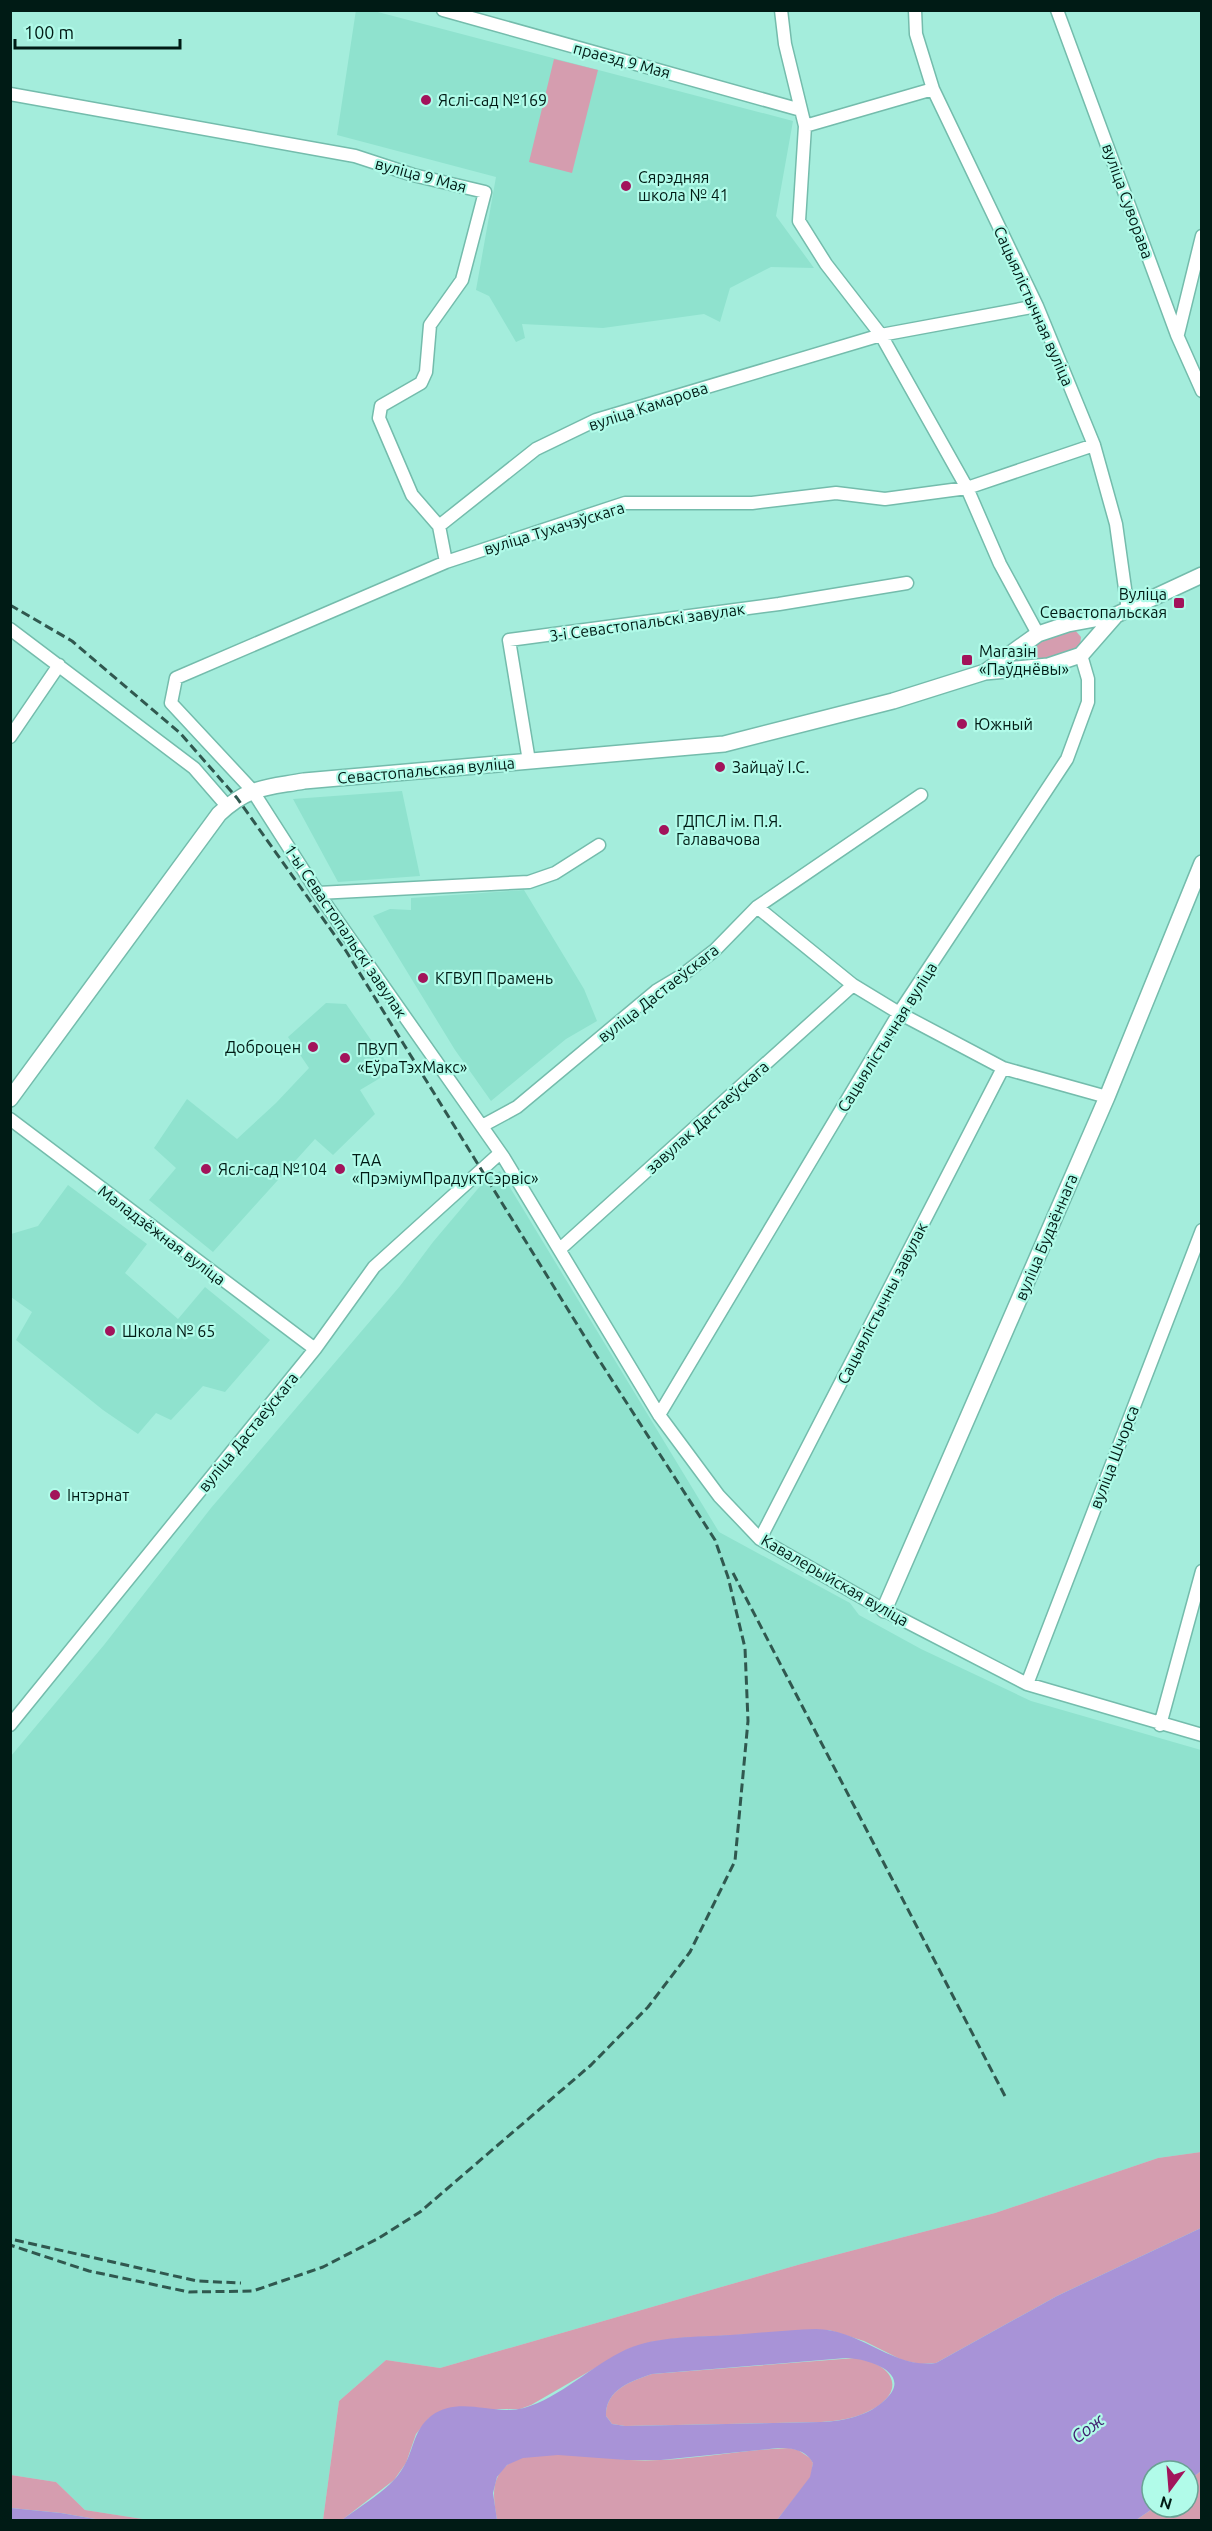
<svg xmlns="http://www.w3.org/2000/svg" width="1212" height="2531" font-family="Ubuntu,sans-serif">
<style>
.built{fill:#8fe2ce}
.green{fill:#d59daf}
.water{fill:#a893d7;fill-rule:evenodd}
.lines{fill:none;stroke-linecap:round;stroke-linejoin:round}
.minor-casing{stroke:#74bcac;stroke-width:15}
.tertiary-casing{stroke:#74bcac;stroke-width:18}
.minor{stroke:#fff;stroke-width:12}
.tertiary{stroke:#fff;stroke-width:15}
.rail{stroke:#30584f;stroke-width:3;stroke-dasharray:9 4.5;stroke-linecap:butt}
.poi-dot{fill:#a2145b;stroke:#b1fbe9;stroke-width:2}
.labels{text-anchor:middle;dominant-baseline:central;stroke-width:4.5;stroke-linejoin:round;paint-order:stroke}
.street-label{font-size:16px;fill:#001b15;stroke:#b1fbe9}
.poi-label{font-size:16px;fill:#001b15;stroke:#b1fbe9;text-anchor:start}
.water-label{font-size:18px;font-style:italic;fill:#3e1d6c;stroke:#b1fbe9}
</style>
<rect width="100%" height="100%" fill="#a4eddc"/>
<path class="built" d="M356 10 374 11 793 121 776 216 814 268 771 267 730 288 720 322 704 314 603 328 522 324 525 338 516 342 489 296 476 290 496 177 337 135Z
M402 791 420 876 338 882 293 799Z
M524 890 584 989 597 1021 566 1039 491 1101 455 1050 373 916 390 909 411 910V898Z
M326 1003 346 1004 387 1063V1074L360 1090 375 1114 333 1155 315 1139 213 1252 149 1200 176 1168 154 1148 187 1099 237 1139 276 1103 309 1068 288 1037Z
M500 1171 719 1532 850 1603 859 1615 921 1649 1031 1701 1201 1750V2152L1158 2158 995 2213 801 2264 440 2368 386 2360 339 2401 323 2520H149L85 2510 56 2482 11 2475V1756L104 1645 211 1508 400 1286 433 1242 487 1178Z
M68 1185 147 1244 125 1273 178 1319 205 1287 270 1340 225 1392 203 1386 171 1420 156 1413 138 1434 103 1410 16 1340 32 1312 11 1297V1234L38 1226Z"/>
<path class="green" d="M554 59 598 70 572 173 529 162Z
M1074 629 1081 637 1080 647 1076 652 1041 660C1034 655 1032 650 1036 641Z
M1201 2152V2228L1057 2296 936 2363 920 2364 902 2360 864 2341 829 2330 680 2338 651 2342 628 2349 531 2405 520 2409H499L429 2418 416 2434 406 2463 394 2480 342 2520H323L339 2401 386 2360 440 2368 801 2264 995 2213 1158 2158Z
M855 2358C896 2364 908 2393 867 2412 852 2419 837 2421 821 2422L625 2426 612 2424 606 2416C605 2390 631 2381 652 2374Z
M789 2448 798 2450 810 2458 813 2463 811 2477 777 2520H497C494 2501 489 2480 507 2465 534 2444 597 2458 629 2460 682 2463 735 2450 789 2448Z
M1201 2471V2520H1136L1155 2507H1188V2481Z
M11 2475 56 2482 85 2510 149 2520H101L61 2513 11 2508Z"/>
<path class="water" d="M1201 2228V2471L1188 2481V2471H1152V2507H1155L1136 2520H777L810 2477 813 2463C806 2450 793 2448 778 2448L661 2460H626L558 2455 523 2458 507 2465 497 2477 493 2493 497 2520H342C359 2507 390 2489 401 2471 414 2453 412 2431 431 2416 460 2395 492 2416 524 2408 560 2398 592 2365 627 2349 658 2336 696 2337 730 2335 758 2333 787 2330 816 2329 860 2329 893 2369 936 2363L1057 2296ZM846 2358C865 2358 914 2372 886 2399 869 2416 844 2421 821 2422L625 2426 612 2424 606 2416C605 2390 631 2381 652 2374Z
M11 2508 61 2513 101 2520H11Z"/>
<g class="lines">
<g class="minor-casing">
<path id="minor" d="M443 10 801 110
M781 10 785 44 805 126 799 221 826 264 881 335 967 488 1000 564 1038 634
M915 10 916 34 933 89 1037 306 1094 445 1116 524 1128 610
M1057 10 1177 335 1202 391
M10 94 355 156 413 175 485 192 462 280 430 325 426 372 421 383 381 406 379 418 412 495 439 526 446 562
M805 126 933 89
M1178 334 1202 236
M1094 445 967 488 885 499 836 493 752 503H625L446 562 176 678 171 703 252 790 318 893 504 1158 659 1415 719 1496 760 1539 884 1610 1027 1684 1202 1735
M439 526 536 449 596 420 881 335 1037 306
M10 629 194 768 227 806
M10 737 59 665
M529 761 509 640 779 604 907 583
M318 893 529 882 555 873 599 845
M757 907 853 985 899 1013 1003 1068 1107 1097
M10 1119 315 1349
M482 1126 517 1107 656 991 681 976 715 950 757 907 921 795
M560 1249 853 985
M659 1415 899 1013 1067 759 1088 702V679L1081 655
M760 1539 1003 1068
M1027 1684 1202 1230
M10 1725 315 1349 374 1267 499 1154
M1160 1725 1202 1571"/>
</g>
<g class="tertiary-casing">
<path id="tertiary" d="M985 672 1038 634 1068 624 1116 615 1202 575
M10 1099 219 814C249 786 266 788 304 781L724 744 893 701 985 672 1048 666 1081 655 1116 615
M884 1610 1107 1097 1202 863"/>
</g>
<use href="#minor" class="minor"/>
<use href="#tertiary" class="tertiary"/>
<path class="rail" d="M10 605 72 641 180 733 237 798 346 951 601 1363 715 1540 728 1577 745 1648 748 1721 735 1861 690 1952 648 2007 591 2065 420 2212 379 2238 323 2267 253 2291 189 2292 89 2271 10 2245
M733 1573 1007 2100
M15 2240 197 2281 241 2283"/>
</g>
<g class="poi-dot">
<circle cx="426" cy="100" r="6"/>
<circle cx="626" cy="186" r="6"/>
<rect x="1173" y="597" width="12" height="12" rx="3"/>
<rect x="961" y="654" width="12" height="12" rx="3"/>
<circle cx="962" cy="724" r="6"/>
<circle cx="720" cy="767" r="6"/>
<circle cx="664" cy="830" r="6"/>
<circle cx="423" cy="978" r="6"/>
<circle cx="313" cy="1047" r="6"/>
<circle cx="345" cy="1058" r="6"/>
<circle cx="206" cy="1169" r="6"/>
<circle cx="340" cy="1169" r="6"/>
<circle cx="110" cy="1331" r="6"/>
<circle cx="55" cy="1495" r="6"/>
</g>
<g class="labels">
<g class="street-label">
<text transform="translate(622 60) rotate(15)">праезд 9 Мая</text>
<text transform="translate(421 175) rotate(15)">вуліца 9 Мая</text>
<text transform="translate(1128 201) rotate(70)">вуліца Суворава</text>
<text transform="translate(1034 306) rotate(66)">Сацыялістычная вуліца</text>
<text transform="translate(648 406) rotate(-18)">вуліца Камарова</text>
<text transform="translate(554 528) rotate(-17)">вуліца Тухачэўскага</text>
<text transform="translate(647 622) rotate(-8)">3-і Севастопальскі завулак</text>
<text transform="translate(426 770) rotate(-5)">Севастопальская вуліца</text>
<text transform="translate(346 931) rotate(56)">1-ы Севастопальскі завулак</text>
<text transform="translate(658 993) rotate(-38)">вуліца Дастаеўскага</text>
<text transform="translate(887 1037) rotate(-58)">Сацыялістычная вуліца</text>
<text transform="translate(707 1117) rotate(-42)">завулак Дастаеўскага</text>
<text transform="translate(162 1235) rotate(37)">Маладзёжная вуліца</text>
<text transform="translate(1046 1237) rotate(-67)">вуліца Будзённага</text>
<text transform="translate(882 1303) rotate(-63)">Сацыялістычны завулак</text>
<text transform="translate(248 1432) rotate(-51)">вуліца Дастаеўскага</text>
<text transform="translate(1114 1457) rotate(-69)">вуліца Шчорса</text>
<text transform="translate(835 1580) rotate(30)">Кавалерыйская вуліца</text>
</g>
<g class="poi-label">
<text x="438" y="100">Яслі-сад №169</text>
<text x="638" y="177">Сярэдняя<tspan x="638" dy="18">школа № 41</tspan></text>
<text x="1167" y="594" text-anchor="end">Вуліца<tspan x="1167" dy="18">Севастопальская</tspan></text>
<text x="979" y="651">Магазін<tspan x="979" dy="18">«Паўднёвы»</tspan></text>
<text x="974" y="724">Южный</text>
<text x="732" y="767">Зайцаў І.С.</text>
<text x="676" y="821">ГДПСЛ ім. П.Я.<tspan x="676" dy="18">Галавачова</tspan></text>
<text x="435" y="978">КГВУП Прамень</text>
<text x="301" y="1047" text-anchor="end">Доброцен</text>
<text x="357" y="1049">ПВУП<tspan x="357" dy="18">«ЕўраТэхМакс»</tspan></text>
<text x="352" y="1160">ТАА<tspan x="352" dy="18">«ПрэміумПрадуктСэрвіс»</tspan></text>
<text x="218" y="1169">Яслі-сад №104</text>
<text x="122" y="1331">Школа № 65</text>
<text x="67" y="1495">Інтэрнат</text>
</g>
<g class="water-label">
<text transform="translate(1087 2428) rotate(-37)">Сож</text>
</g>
</g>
<rect width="1212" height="2531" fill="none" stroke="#001b15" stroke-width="24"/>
<g transform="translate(1170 2489) rotate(196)"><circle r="28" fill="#b1fbe9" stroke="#6aa194" stroke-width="1.5"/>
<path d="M0-4.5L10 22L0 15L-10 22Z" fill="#a2145b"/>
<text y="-9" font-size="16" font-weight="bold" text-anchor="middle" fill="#001b15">N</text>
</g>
<path d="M15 39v9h165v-9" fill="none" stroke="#001b15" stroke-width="3"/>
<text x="24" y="39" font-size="18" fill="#001b15" stroke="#b1fbe9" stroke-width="4.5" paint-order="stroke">100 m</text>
</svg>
